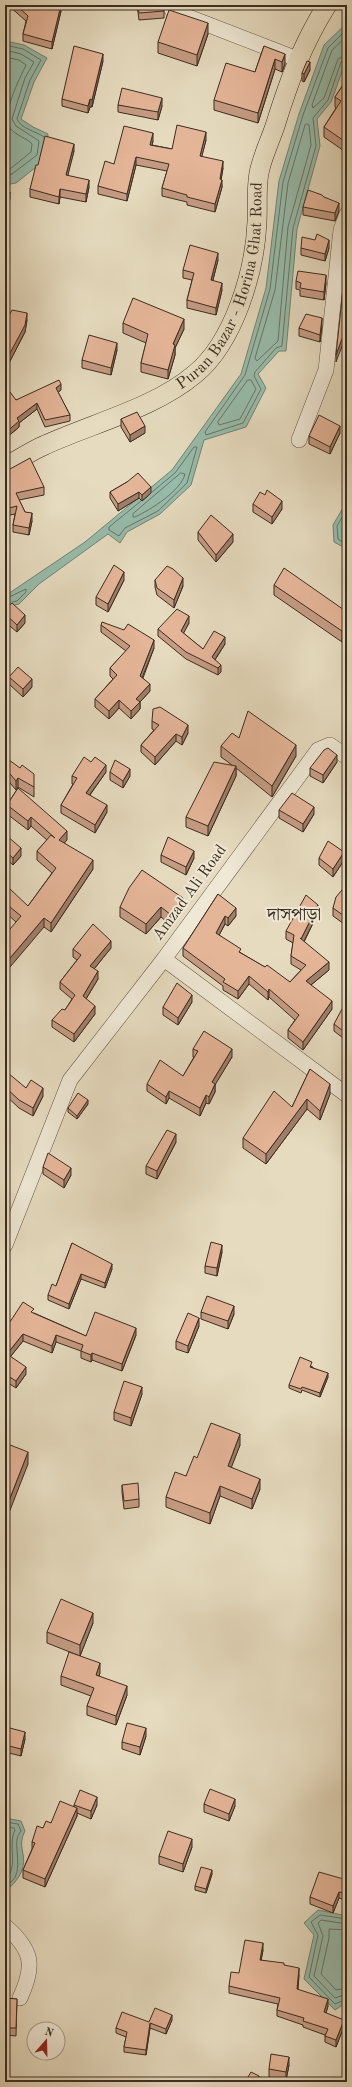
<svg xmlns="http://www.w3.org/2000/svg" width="352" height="2087" font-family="'Old Standard TT','Noto Serif Bengali',serif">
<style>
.water{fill:#97bcab;stroke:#728373}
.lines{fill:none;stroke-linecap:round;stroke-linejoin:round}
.shore{stroke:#697466;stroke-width:1}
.minor-casing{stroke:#665848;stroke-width:16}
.major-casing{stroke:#3b2d20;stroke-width:20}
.minor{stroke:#efe8d5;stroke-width:15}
.major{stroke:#e6dbbf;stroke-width:19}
.wall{fill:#c59c83;stroke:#3b2d20}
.shaded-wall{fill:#a07f6a;stroke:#3b2d20}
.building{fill:#e5b598;stroke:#3b2d20}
.labels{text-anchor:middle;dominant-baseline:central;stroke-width:4;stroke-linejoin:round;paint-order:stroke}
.street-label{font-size:16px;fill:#3b2d20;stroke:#efe8d5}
.quarter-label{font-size:18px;fill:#3b2d20;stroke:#efe8d5}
</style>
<rect width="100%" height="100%" fill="#e6dbbf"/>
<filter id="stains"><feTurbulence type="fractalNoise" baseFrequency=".005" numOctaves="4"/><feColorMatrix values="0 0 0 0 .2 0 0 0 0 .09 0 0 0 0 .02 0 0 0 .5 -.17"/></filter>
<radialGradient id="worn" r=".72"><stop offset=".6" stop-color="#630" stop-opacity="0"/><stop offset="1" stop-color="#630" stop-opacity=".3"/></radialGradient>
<path class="water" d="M347 23V58L331 102 317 119 320 146 297 229 286 351H279L258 374 266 388 246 427 204 440 191 485 160 514 127 532 120 543 108 534 39 584 19 604 5 607V596L85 542 172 470 241 374 266 288 279 181 299 114 324 45Z
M5 41 24 45 47 58 34 82 21 119 33 127 48 134 46 159 16 183 5 185Z
M347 501V549L334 542 333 525Z
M5 1818 21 1821 25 1831C17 1846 26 1853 23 1866 22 1874 15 1883 9 1888L5 1889Z
M318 1910 347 1916V2002L335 2010 304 1979 314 1935 304 1923Z"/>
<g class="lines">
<path class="shore" d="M347 29 328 48 303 115 283 182 270 289 245 375 205 432 206 435 243 423 261 389 254 376 255 372 276 348 282 346 293 228 316 146 313 118 328 100 341 62 347 59
M347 36 332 50 312 105 313 108 324 98 338 59 347 54
M5 45 23 49 41 60 30 80 17 119C21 129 36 131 44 137
M5 50 21 54 34 62 25 78 12 119 16 126 39 141 37 155 12 174 5 176
M5 57 19 60 26 65C20 78 0 116 10 128 16 136 27 138 32 144L31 152 10 169 5 170
M307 124 309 125 311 145 288 227 278 341 257 361 255 358 275 290 288 183 305 125Z
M248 380H251L256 389 240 419 219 425 218 422Z
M181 473 185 474C181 491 150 510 135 517H133V514Z
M141 501 109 527V530L119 536 125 528 158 511 187 483 197 447H194L175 473 152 492
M347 509 337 526 338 539 347 545
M5 599 26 589V592L17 601 12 602
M5 1822 18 1824 21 1831C19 1834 17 1837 17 1840 15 1853 25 1879 5 1885
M5 1827 14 1828 15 1830C7 1847 20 1865 5 1880
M347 1919 320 1915 311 1922 318 1935 309 1977 335 2004 347 1999
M347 1924 321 1920 318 1923 323 1936 314 1976 335 1998 347 1994
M347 1930 329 1929V1938L321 1974 336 1990 347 1988"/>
<g class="minor-casing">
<path id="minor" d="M169 5 173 11 297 59
M299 440 326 370 341 230 347 214
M347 757 330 745 318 750 164 959 347 1095
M5 1245 70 1080 164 959
M5 1926C33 1950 35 1966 20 1998"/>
</g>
<g class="major-casing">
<g id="major">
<path id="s1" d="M5 467C18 460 31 451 45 445 93 423 155 408 195 374 234 342 255 271 257 222 258 205 256 189 259 173 262 157 270 141 275 126 289 81 302 45 327 5"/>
</g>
</g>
<use href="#minor" class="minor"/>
<use href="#major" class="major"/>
</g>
<path class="wall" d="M8 5H35L61 11 52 49 23 41V34L26 21Z
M137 5H162L164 11V18L139 20Z
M208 34 197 66 158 53V42Z
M264 46 285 64 282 72 275 69 258 123 214 110V100L255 72Z
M103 61 92 107H90L88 113 62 106V99Z
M310 70 304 82 302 81V73Z
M347 79V153L324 137V127L336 108 335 107V97Z
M118 105 162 106 158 120 118 112Z
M206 140 201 157 223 168 221 179 222 187 215 212 187 205V202L162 196V188L167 171 136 165 127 201 98 194V186L114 164 153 141 152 145 172 149Z
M74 151 67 175 89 187 86 202 60 197 59 204 30 197V189L38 165Z
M324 197 339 211 335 221 303 215V207Z
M301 248H329L325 261 301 255Z
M218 260 213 280 222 290 216 315 187 308V300L192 280 183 278V270Z
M296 281 326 283 324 300 300 296V290L296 289Z
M27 320 25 332 9 363 5 360V324Z
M123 323 184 329 175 348V355L168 379 141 372V363L146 343 123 333Z
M322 326 320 342 299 336V328Z
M117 350 111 375 82 368V360Z
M61 390 58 392 70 415V421L45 427 37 409 19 423V427L5 439V394L6 395 16 400Z
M121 419 145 433 130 442 121 427Z
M340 433 330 454 309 444V436Z
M5 469 44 487V495L19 500 25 512 32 521 29 535 13 532V525L15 514 5 516Z
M127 482 151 493 142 501 139 498 118 511 110 498V492Z
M253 504 282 509 272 524 253 512Z
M198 532 233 542 216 562 198 540Z
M124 580 108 612 96 605V597Z
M155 580 183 586 174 608 157 595 155 587Z
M274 585 347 612 342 642 274 595Z
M5 610 25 623 17 632 5 622Z
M189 623 183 633 203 649 225 644 215 660 221 672 218 675 186 659 158 636V629Z
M101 625 154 648 143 678 150 691 140 702V709L131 719 119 708 109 719 95 707V699L113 679 110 676V668L126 651 101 632Z
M9 677 32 687 23 697 9 684Z
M152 721 188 733 182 745 176 741 155 765 141 752V745L154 730 152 729Z
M239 738 296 756 272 797 236 768V776L208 836 186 827V817L232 765 221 757V746Z
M5 757 34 787V797L18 787 16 790 5 777Z
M337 762 323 783 310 776V768Z
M106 772 90 795 107 812 95 833 61 813V805L73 784H72V776Z
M110 772 130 776 123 788 110 780Z
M18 788 67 840 64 843 93 869 51 932 44 927 16 922 5 912V895L28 906 52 873 37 860V851L47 840 31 826 28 830 7 814V805Z
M279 810 314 814 303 832 279 818Z
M5 839 21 856 13 865 5 858Z
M161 855 194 858 186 875 161 862Z
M319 858 344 860 333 877 319 865Z
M347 884V926L333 916V908Z
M218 894 236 916 228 926 225 924 219 935 241 953 290 982 301 970 291 964V956L293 943 286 939V931L318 913 304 942 329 970 311 985 332 1009 303 1050 288 1038V1030L295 1020 269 997 268 1000 249 984 238 999 223 990V986L183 956V948Z
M120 907H183L171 925 161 917 146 934 120 917Z
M111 948 94 969 98 979 86 999 95 1014 74 1042 52 1027V1020L65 1010 72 999 60 989V982L77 960 73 957V949Z
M192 1002 178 1025 163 1015V1007Z
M347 1013V1041L334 1031V1024Z
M193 1049 232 1057 215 1084V1092L209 1104 206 1103 200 1116 169 1098 166 1104 147 1091V1084L183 1076 194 1057H193Z
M310 1069 330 1094 320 1120 307 1109 266 1164 243 1148V1138L292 1107Z
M5 1076 26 1088 43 1096 33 1116 19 1108 5 1095Z
M88 1104 77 1119 68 1112V1108Z
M176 1142 157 1179 146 1174V1166Z
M43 1167 71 1175 64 1188 43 1174Z
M72 1243 112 1269 105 1288 81 1279 69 1309 48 1300V1295L56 1286Z
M222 1252 217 1276 205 1273V1266Z
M201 1312 234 1314 228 1329 201 1319Z
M34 1313 86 1336 136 1335 122 1371 92 1360 91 1362 81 1358V1351L56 1342 52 1353 23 1341 10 1357 26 1374 16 1388 5 1381V1327L6 1328Z
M199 1326 188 1353 176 1349V1341Z
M312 1366V1367L328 1377 320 1397 302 1390 301 1393 289 1388V1385Z
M142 1394 131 1426 114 1420V1412Z
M240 1445 231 1467 260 1489 252 1509 220 1496 210 1524 166 1507V1497L186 1476 197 1458Z
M122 1485 139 1499V1507L124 1509 122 1492Z
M93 1623 80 1656 47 1643V1632Z
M100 1673 99 1676 127 1695 116 1725 87 1715V1706L91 1696 61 1685V1676Z
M5 1710 9 1718 7 1727 25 1739 21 1756 5 1752Z
M146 1736 140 1755 122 1749V1742Z
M204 1804 235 1806 229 1821 204 1812Z
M74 1805H97L91 1819 77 1813V1816L45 1887 23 1878V1870L32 1849V1842L43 1828 51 1823 74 1807Z
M192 1847 183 1872 159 1864V1856Z
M212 1874 206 1893 195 1890V1886Z
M347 1880V1889L345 1900 339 1898 333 1913 310 1904V1897Z
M263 1950 261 1960 284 1965 299 1975 298 1990 328 2006 326 2013 344 2026 336 2047 325 2042V2035L303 2027V2025L277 2016V2010L278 2004 229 1993V1986Z
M5 1998 17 1999 16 2036 5 2035Z
M172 2020 166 2034 150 2028 146 2055 124 2052V2047L126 2037 116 2033V2028Z
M289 2065 286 2080 269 2077V2069Z"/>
<path class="shaded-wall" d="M61 5V11L52 49V42Z
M208 23V34L197 66V55Z
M103 54V61L92 107V100Z
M285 54V64L282 72V62Z
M275 59V69L258 123V113Z
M310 62V70L304 82V74Z
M162 98V106L158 120V112Z
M90 99V107L88 113V106Z
M206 132V140L200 164V156Z
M153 133V141L150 153V145Z
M74 144V151L66 183V175Z
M136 157V165L127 201V194Z
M223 161V168L220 187V179Z
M89 180V187L86 202V194Z
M222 180V187L215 212V204Z
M60 189V197L59 204V197Z
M10 192V199L5 221V213Z
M339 203V211L335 221V213Z
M329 240V248L325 261V254Z
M218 253V260L211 287V280Z
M326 275V283L324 300V292Z
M222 283V290L216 315V308Z
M27 313V320L25 332 9 363V355Z
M322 318V326L320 342V335Z
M184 319V329L175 348V355L168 379V370L173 344Z
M347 325V333L336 362V355Z
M117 343V350L111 375V368Z
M61 384V390L56 394V388Z
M37 403V409L19 423V427L5 439V432L17 418Z
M145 426V433L130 442V435Z
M340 426V433L330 454V447Z
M151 487V493L142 501V495Z
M139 492V498L118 511V504Z
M282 501V509L272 524V517Z
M32 513V521L29 535V528Z
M233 534V542L216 562V555Z
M124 572V580L108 612V604Z
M183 578V586L174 608V600Z
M25 615V623L17 632V625Z
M189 616V623L181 638V631Z
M347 626V637L342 642V631Z
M225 637V644L212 664V657Z
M154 640V648L140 683V676Z
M221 665V672L218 675V668Z
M32 679V687L23 697V689Z
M150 684V691L140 702V709L131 719V711L136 699Z
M119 700V708L109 719V711Z
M188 725V733L182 745V737Z
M176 734V741L155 765V757Z
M296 745V756L272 797V786Z
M337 755V762L323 783V775Z
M106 765V772L86 800V793Z
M236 766V776L208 836V826Z
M130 769V776L123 788V781Z
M18 778V787L16 790V781Z
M107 805V812L95 833V825Z
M314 807V814L303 832V824Z
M31 817V826L28 830V821Z
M67 831V840L59 849V840Z
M21 848V856L13 865V858Z
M194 851V858L186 875V867Z
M344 852V860L333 877V869Z
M93 860V869L51 932V923Z
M183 898V907L171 925V915Z
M318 905V913L301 947V939Z
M161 907V917L146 934V924Z
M236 908V916L228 926V918Z
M225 916V924L216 941V933Z
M44 918V927L5 973V964Z
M111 941V948L90 974V966Z
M329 962V970L306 989V981Z
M98 971V979L83 1004V996Z
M249 976V984L238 999V991Z
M7 979V986L5 988V981Z
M269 989V997L268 1000V992Z
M192 995V1002L178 1025V1018Z
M332 1001V1009L303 1050V1042Z
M95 1006V1014L74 1042V1034Z
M232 1049V1057L212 1090V1082Z
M215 1084V1092L209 1104V1097Z
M330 1084V1094L320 1120V1111Z
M43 1088V1096L33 1116V1108Z
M169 1091V1098L166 1104V1097Z
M206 1095V1103L200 1116V1108Z
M307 1099V1109L266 1164V1154Z
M88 1100V1104L77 1119V1116Z
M176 1134V1142L157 1179V1171Z
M71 1168V1175L64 1188V1180Z
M222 1245V1252L217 1276V1268Z
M112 1264V1269L105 1288V1283Z
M81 1274V1279L69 1309V1304Z
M234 1306V1314L228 1329V1321Z
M199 1318V1326L188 1353V1346Z
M136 1328V1335L122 1371V1364Z
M23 1334V1341L7 1361V1354Z
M56 1335V1342L52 1353V1346Z
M92 1353V1360L91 1362V1355Z
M26 1367V1374L16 1388V1381Z
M328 1373V1377L320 1397V1393Z
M142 1387V1394L131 1426V1418Z
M240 1434V1445L228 1476V1466Z
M28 1452V1464L5 1523V1511Z
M260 1479V1489L252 1509V1499Z
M220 1486V1496L210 1524V1513Z
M9 1542V1553L5 1568V1557Z
M93 1613V1623L80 1656V1645Z
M100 1663V1673L96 1684V1675Z
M127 1686V1695L116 1725V1716Z
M9 1711V1718L6 1734V1727Z
M146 1728V1736L140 1755V1747Z
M25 1732V1739L21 1756V1749Z
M97 1797V1805L91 1819V1811Z
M235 1799V1806L229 1821V1814Z
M77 1808V1816L45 1887V1879Z
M192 1839V1847L183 1872V1864Z
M212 1870V1874L206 1893V1889Z
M347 1882V1889L345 1900V1893Z
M339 1892V1898L333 1913V1906Z
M263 1943V1950L260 1967V1960Z
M299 1968V1975L297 1996V1989Z
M328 1999V2006L324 2019V2012Z
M172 2015V2020L166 2034V2029Z
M344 2020V2026L336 2047V2040Z
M150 2023V2028L146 2055V2050Z
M289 2057V2065L286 2080V2072Z
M259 2076V2080L258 2082H256Z"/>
<path class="building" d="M16 5H61L52 42 23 34 28 16Z
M138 5H162L164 11 139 13Z
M169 10 208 23 197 55 158 42Z
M74 46 103 54 92 100 90 99 88 106 62 99Z
M264 46 285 54 282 62 275 59 258 113 214 100 226 63 255 72Z
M307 61 310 62 304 74 302 73Z
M347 79V143L324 127 341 101 335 97Z
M122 88 162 98 158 112 118 105Z
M177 125 206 132 200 156 223 161 220 179 222 180 215 204 187 197V195L162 188 169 164 136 157 127 194 98 186 105 161 114 164 124 126 153 133 150 145 172 149Z
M45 136 74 144 66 175 89 180 86 194 60 189 59 197 30 189 36 165H38Z
M5 190 10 192 5 213Z
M308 190 322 195 324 197 339 203 335 213 303 207Z
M317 234 329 240 325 254 301 248 302 237 315 240Z
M190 245 218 253 211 280 222 283 216 308 187 300 194 273 183 270Z
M298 271 326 275 324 292 300 288 301 283 296 281Z
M344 279H347V325L336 355Z
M133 298 184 319 173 344 175 345 168 370 141 363 148 334 123 323Z
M12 310 27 313 25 325 9 355 5 353V324Z
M306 314 322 318 320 335 299 328Z
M89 335 117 343 111 368 82 360Z
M59 380 61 384 56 388 70 415 45 420 37 403 17 418 19 421 5 433V394L6 395 10 392 16 400Z
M137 412 145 426 130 435 121 419Z
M319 415 340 426 330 447 309 436Z
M30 458 44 487 16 493 25 512 32 513 29 528 13 525 17 506 5 509V469H10Z
M138 473 151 487 142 495 139 492 118 504 110 492 127 482Z
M267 490 282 501 272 517 253 504 260 492 265 495Z
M211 515 233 534 216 555 198 532Z
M114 565 124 572 108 604 96 597Z
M167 566 173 569 183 578 174 600 157 588 155 580Z
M284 568 347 612V626L342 631 274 585Z
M12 603 25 615 17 625 5 614V610Z
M177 609 189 616 181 631 203 649 214 631 225 637 212 657 221 665 218 668 186 652 158 629Z
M102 622 124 630 128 624 154 640 140 676 150 684 136 699 140 702 131 711 119 700 109 711 95 699 117 675 110 668 130 646 101 625Z
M18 667 32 679 23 689 9 677Z
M160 707 188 725 182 737 176 734 155 757 141 745 159 725 152 721 153 709Z
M248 711 296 745 272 786 221 746 232 733 239 738Z
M328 748 337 755 323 775 310 768 324 750Z
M5 757 20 768 22 765 34 774V787L18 778 16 781 5 768Z
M84 757 91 762 95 757 106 765 86 793 107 805 95 825 61 805 77 778 72 776Z
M115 760 130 769 123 781 110 772Z
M214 762 236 766 208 826 186 817Z
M18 788 67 831 59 840 93 860 51 923 44 918 5 964V935L21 916 5 903V895L10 889 28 906 56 868 37 851 51 835 55 838 31 817 28 821 7 805Z
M292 793 314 807 303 824 279 810Z
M7 836 21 848 13 858 5 851V839Z
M168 837 194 851 186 867 161 855Z
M328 841 344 852 333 869 319 858Z
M142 870 183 898 171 915 161 907 146 924 120 907 129 888Z
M347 884V918L333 908 336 897Z
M218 894 236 908 228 918 225 916 216 933 241 949 239 952 265 967 267 965 290 982 306 965 291 956 294 935 286 931 306 895 318 905 301 939 300 938 329 962 306 981 332 1001 303 1042 288 1030 299 1015 269 989 268 992 249 976 238 991 223 982 225 979 183 948Z
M93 924 111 941 90 966 98 971 83 996 95 1006 74 1034 52 1020 62 1009 65 1010 75 995 60 982 81 955 73 949Z
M177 983 192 995 178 1018 163 1007Z
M342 1009 347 1013V1034L334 1024Z
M204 1031 232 1049 212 1082 215 1084 209 1097 206 1095 200 1108 169 1091 166 1097 147 1084 160 1060 183 1076 198 1051 193 1049Z
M310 1069 330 1084 320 1111 307 1099 266 1154 243 1138 274 1091 292 1107Z
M8 1073 26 1088 31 1080 43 1088 33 1108 19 1100 5 1087V1076Z
M78 1093 88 1100 77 1116 68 1108Z
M167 1130 176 1134 157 1171 146 1166Z
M48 1153 71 1168 64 1180 43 1167Z
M211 1242 222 1245 217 1268 205 1266Z
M72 1243 112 1264 105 1283 81 1274 69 1304 48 1295 52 1284 56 1286Z
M207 1296 234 1306 228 1321 201 1312Z
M23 1302 34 1309 31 1312 86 1336 95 1312 136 1328 122 1364 92 1353 91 1355 81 1351 83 1345 56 1335 52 1346 23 1334 7 1354 26 1367 16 1381 5 1374V1327L6 1328Z
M188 1313 199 1318 188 1346 176 1341Z
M300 1357 312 1362 310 1367 328 1373 320 1393 302 1387 301 1389 289 1385Z
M124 1381 142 1387 131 1418 114 1412Z
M211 1423 240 1434 228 1466 260 1479 252 1499 220 1486 210 1513 166 1497 175 1472 186 1476 194 1456 197 1458Z
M5 1443 28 1452 5 1511Z
M138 1483 139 1499 124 1501 122 1485Z
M5 1541 9 1542 5 1557Z
M61 1599 93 1613 80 1645 47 1632Z
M69 1652 100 1663 96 1675 127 1686 116 1716 87 1706 94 1688 61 1676Z
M5 1710 9 1711 6 1727 25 1732 21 1749 5 1745Z
M127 1723 146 1728 140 1747 122 1742Z
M210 1789 235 1799 229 1814 204 1804Z
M80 1790 97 1797 91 1811 74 1805Z
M60 1801 77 1808 45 1879 23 1870 35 1843 32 1842 37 1826 43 1828 46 1821 51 1823Z
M168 1831 192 1839 183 1864 159 1856Z
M201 1867 212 1870 206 1889 195 1886Z
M319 1872 347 1880 345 1893 339 1892 333 1906 310 1897Z
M245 1940 263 1943 260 1960 284 1963V1965L299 1968 297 1989 328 1999 324 2012 344 2020 336 2040 325 2036 328 2029 303 2021 304 2018 277 2010 280 1998 229 1986 231 1972 239 1973Z
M5 1998 17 1999 16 2028H5Z
M155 2008 172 2015 166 2029 150 2023 146 2050 124 2047 127 2032 116 2028 122 2012 149 2022Z
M271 2054 289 2057 286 2072 269 2069Z
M251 2072 259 2076 256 2082H245Z
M114 2080 118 2082H113Z"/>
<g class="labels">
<g class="street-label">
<text stroke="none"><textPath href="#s1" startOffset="306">Puran Bazar - Horina Ghat Road</textPath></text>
<text transform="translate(190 893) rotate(-54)">Amzad Ali Road</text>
</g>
<g class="quarter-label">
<text x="294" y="915">দাসপাড়া</text>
</g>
</g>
<rect width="352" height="2087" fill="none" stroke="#e6dbbf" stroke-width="20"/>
<rect x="6" y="6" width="340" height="2075" fill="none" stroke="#3b2d20" stroke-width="2"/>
<rect x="10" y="10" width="332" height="2067" fill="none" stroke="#3b2d20"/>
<g transform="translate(46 2041) rotate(20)"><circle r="19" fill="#efe8d5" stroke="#a79d8d"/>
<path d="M0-3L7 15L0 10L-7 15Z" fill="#8f2418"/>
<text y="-6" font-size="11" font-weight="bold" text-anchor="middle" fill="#3b2d20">N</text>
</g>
<rect width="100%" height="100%" filter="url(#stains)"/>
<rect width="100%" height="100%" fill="url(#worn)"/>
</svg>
